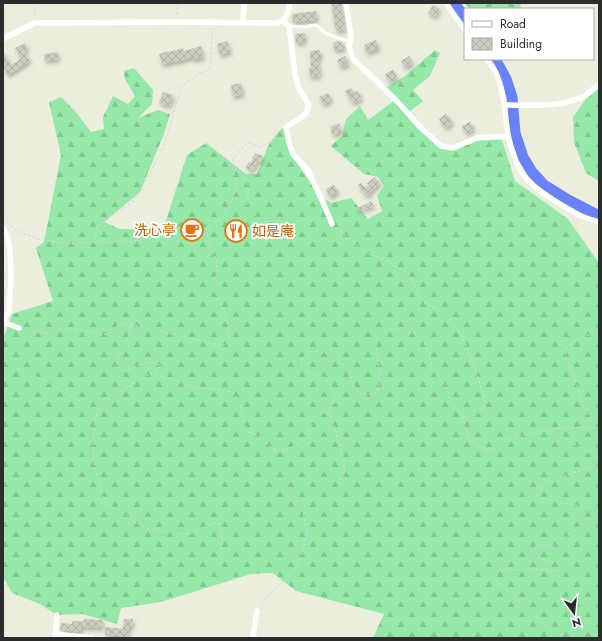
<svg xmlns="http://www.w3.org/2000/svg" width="602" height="641" font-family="Jost,'Noto Sans JP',sans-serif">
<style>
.forest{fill:url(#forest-firs)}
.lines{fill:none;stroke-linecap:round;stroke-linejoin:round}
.river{stroke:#6982f7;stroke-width:11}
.building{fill:url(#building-cross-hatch);filter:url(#shadow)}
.path{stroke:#d5d5d5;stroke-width:1;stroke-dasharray:3 2;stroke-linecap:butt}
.lane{stroke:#fff;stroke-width:3}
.street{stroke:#fff;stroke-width:5.5}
.labels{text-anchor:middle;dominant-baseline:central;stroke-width:4;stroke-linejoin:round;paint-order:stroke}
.food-label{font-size:14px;fill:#c56008;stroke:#fff;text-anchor:end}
</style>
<defs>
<pattern id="forest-firs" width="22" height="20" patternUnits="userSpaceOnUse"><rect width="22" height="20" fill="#96e8a8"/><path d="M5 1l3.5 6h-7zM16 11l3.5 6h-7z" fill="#81c791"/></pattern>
<pattern id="building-cross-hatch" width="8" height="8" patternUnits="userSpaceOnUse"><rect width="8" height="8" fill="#cacdc0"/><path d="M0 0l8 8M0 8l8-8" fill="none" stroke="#aeb0a5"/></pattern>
<filter id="shadow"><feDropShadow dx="1.5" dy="3" stdDeviation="2" flood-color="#0004"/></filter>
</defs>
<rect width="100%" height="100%" fill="#eceedd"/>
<path class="forest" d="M465 3H521L520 9H470Z
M435 50 440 53 430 76 413 90 423 101 408 113 441 146 454 150 477 138 502 140 515 181 568 219 599 263V638H373L384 614 296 591 273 573 251 574 161 602 121 608 117 624 83 614 57 615 40 604 12 593 3 577V339L12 314 53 301 36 248 44 242 61 155 49 102 61 97 75 111 91 132 104 129 103 117 113 96 128 104 135 96 125 79 124 71 134 68 153 90 152 104 138 118 158 110 170 114 164 134 140 192 104 222 120 229 163 230 187 155 206 143 246 174H257L268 146 282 128 287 131 289 152 319 195 331 203 351 198 368 219 382 211 377 196 384 186 378 177 364 174 331 146 342 136 346 119 360 106 368 120 395 100 384 89 405 76Z
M599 88V181L586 173 574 142 573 117 586 99Z"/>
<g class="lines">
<path class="river" d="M454 3 465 18
M495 59 506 79 512 97 515 133 523 157 532 172 544 185 568 200 599 216"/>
</g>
<path class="building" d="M331 3H341L346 30 336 31Z
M433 5 440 9 435 17 428 13Z
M316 11 317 20 293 22 292 14Z
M305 33V42L296 43 295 34Z
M376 40 379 48 367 53 364 45Z
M227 41 231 52 220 55 217 44Z
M338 41 343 43 345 48 335 51 333 43Z
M25 43 28 49 24 51 30 61 8 75 3 67V51L11 65 21 59 15 48Z
M201 46 204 57 194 60 193 57 176 62V61L162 65 159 54 169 51V52L183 48 184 51Z
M320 50 321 58H318L320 76 310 77 309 68H311L310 51Z
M58 52 59 59 45 61 44 54Z
M345 56 349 64 341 68 337 60Z
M409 56 413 63 405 68 401 61Z
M393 70 397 77 389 82 385 74Z
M241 83 243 94 233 97 231 85Z
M351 88 354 93 358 91 362 99 353 103 345 91Z
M163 92 173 95 170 106 159 103Z
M328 93 332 100 323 105 319 97Z
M446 114 453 122 446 128 439 119Z
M470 122 474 129 466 134 462 126Z
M339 123 342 132 333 135 330 127Z
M255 153 263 156 260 162 257 161 253 171 246 168 248 162 251 163Z
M375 177 380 183 370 192 371 194 366 196 358 185 361 183 365 188 369 185 367 183Z
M334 185 338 192 330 197 326 189Z
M371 201 374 206 357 211 356 209Z
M84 619 103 620 102 628 81 627V632L60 630 61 623 72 624V621H84Z
M124 619H133L132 627H129L128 637H120V636L105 635V627L123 629Z"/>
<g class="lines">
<path class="path" d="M35 3V16
M177 15V3
M233 163 235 169C252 180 249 190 246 208
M3 219 17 231 38 239 68 244 94 242 97 227 132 202 143 187 164 146 181 87 199 74 209 69 211 65 212 29
M336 228 368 254 386 260 401 270 407 271 422 301 444 313 452 322 462 337 473 362 486 403C481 415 474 415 463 418
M94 242H127L162 237
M130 324 222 346 227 343C228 341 229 337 229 334 230 321 219 298 212 287L217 274V262L210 245 207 233 211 226 225 215 232 200 237 187 232 167 234 157 247 143H251L260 147 269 143 280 130
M26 330 50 334 61 329 81 330 103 335 109 334 116 327 125 323 130 324C131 335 125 342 121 352 119 357 117 362 115 367 117 368 119 370 121 370 132 373 145 355 161 366L150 374 129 386 106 402 97 411 93 441 94 464 101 491 107 504 123 512 133 521 148 529 182 534H189L201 530 213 523H219C223 536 222 547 221 561
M599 333C590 333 568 341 566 351 564 358 568 363 571 369 575 377 578 386 580 395 582 400 583 407 587 412 590 417 593 419 599 420
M3 361 45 381 97 411
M150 374 170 378 192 387 214 389 232 392 240 403 244 426 248 432 260 436 272 448 279 452 294 446 308 437 309 431 317 414 330 411
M552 429 564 428 599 427
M599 468 596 466H591L537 487 535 493C541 500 576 506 586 507 590 507 595 506 599 506
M340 480 345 472 344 461 330 411 335 401 332 389 325 378 301 369C301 362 303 356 309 353 323 346 343 361 349 373 352 380 353 388 359 393 365 397 372 395 378 391L380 374 376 347V336L386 329 404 331 416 334 424 343 430 354 432 370 445 385 448 393 449 401 463 418 466 431 469 438 477 445 488 450 493 449 506 439 536 432 551 430 570 441 585 451 599 459
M261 605 266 597 287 579 296 568 302 554 307 532 303 512 286 483
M553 638 549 629 499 584 496 580V574L498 571 503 570 532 569 556 571 561 570 563 567 561 563C550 562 533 561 536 546 542 543 547 547 554 546L592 516 599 515"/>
<path class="lane" d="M289 26 302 27 316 25 320 28 325 33 349 42"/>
<path class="street" d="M346 3 351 37 349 47 353 59 373 78 397 101 420 127 441 146 453 148 477 138 508 136
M446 3 465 30
M283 21 289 26 295 73 298 87 309 105 305 115 286 127 289 143 293 154 307 169 322 200 332 224
M243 22 244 3
M3 39 35 23 177 22 277 23C287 20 288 12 290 3
M486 59C489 62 492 65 494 69 505 89 504 112 508 134 510 146 517 167 524 176 536 191 563 206 579 215 585 218 592 220 599 222
M504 105C531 105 560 108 584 96 589 93 594 88 599 85
M3 228 8 238 10 250 11 279 9 311 3 322
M3 322 19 328
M55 634 92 638
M55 638 57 615
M253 638 257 611"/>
</g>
<defs>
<g id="cafe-ring" transform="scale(1.15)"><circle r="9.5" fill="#fff" stroke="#e8710a" stroke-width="1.5"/><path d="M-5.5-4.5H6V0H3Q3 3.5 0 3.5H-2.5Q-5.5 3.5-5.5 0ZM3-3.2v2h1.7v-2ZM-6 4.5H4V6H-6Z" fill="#e8710a"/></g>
<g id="restaurant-ring" transform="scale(1.15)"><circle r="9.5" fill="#fff" stroke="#e8710a" stroke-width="1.5"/><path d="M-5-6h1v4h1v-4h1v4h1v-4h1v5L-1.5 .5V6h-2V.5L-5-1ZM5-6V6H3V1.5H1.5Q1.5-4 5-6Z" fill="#e8710a"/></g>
</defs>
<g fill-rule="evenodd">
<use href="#cafe-ring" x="192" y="230"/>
<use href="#restaurant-ring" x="236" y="231"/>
</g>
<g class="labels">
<g class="food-label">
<text x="176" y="230">洗心亭</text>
<text x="252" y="231" text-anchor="start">如是庵</text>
</g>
</g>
<rect width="602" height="641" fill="none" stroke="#2c2c2c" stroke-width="8"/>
<rect x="464" y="8" width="130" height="52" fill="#ffffff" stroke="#ababab"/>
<rect x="472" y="21" width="20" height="6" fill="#ffffff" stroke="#ababab"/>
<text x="500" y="28" font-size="12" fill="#2c2c2c">Road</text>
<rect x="472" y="38" width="20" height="12" fill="url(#building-cross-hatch)" stroke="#ababab"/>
<text x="500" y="48" font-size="12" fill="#2c2c2c">Building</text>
<g transform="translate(574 613) rotate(165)" stroke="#ffffff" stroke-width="3" paint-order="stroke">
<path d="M0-3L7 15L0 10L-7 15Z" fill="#2c2c2c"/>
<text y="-6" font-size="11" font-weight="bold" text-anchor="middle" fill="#2c2c2c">N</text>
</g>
</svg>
